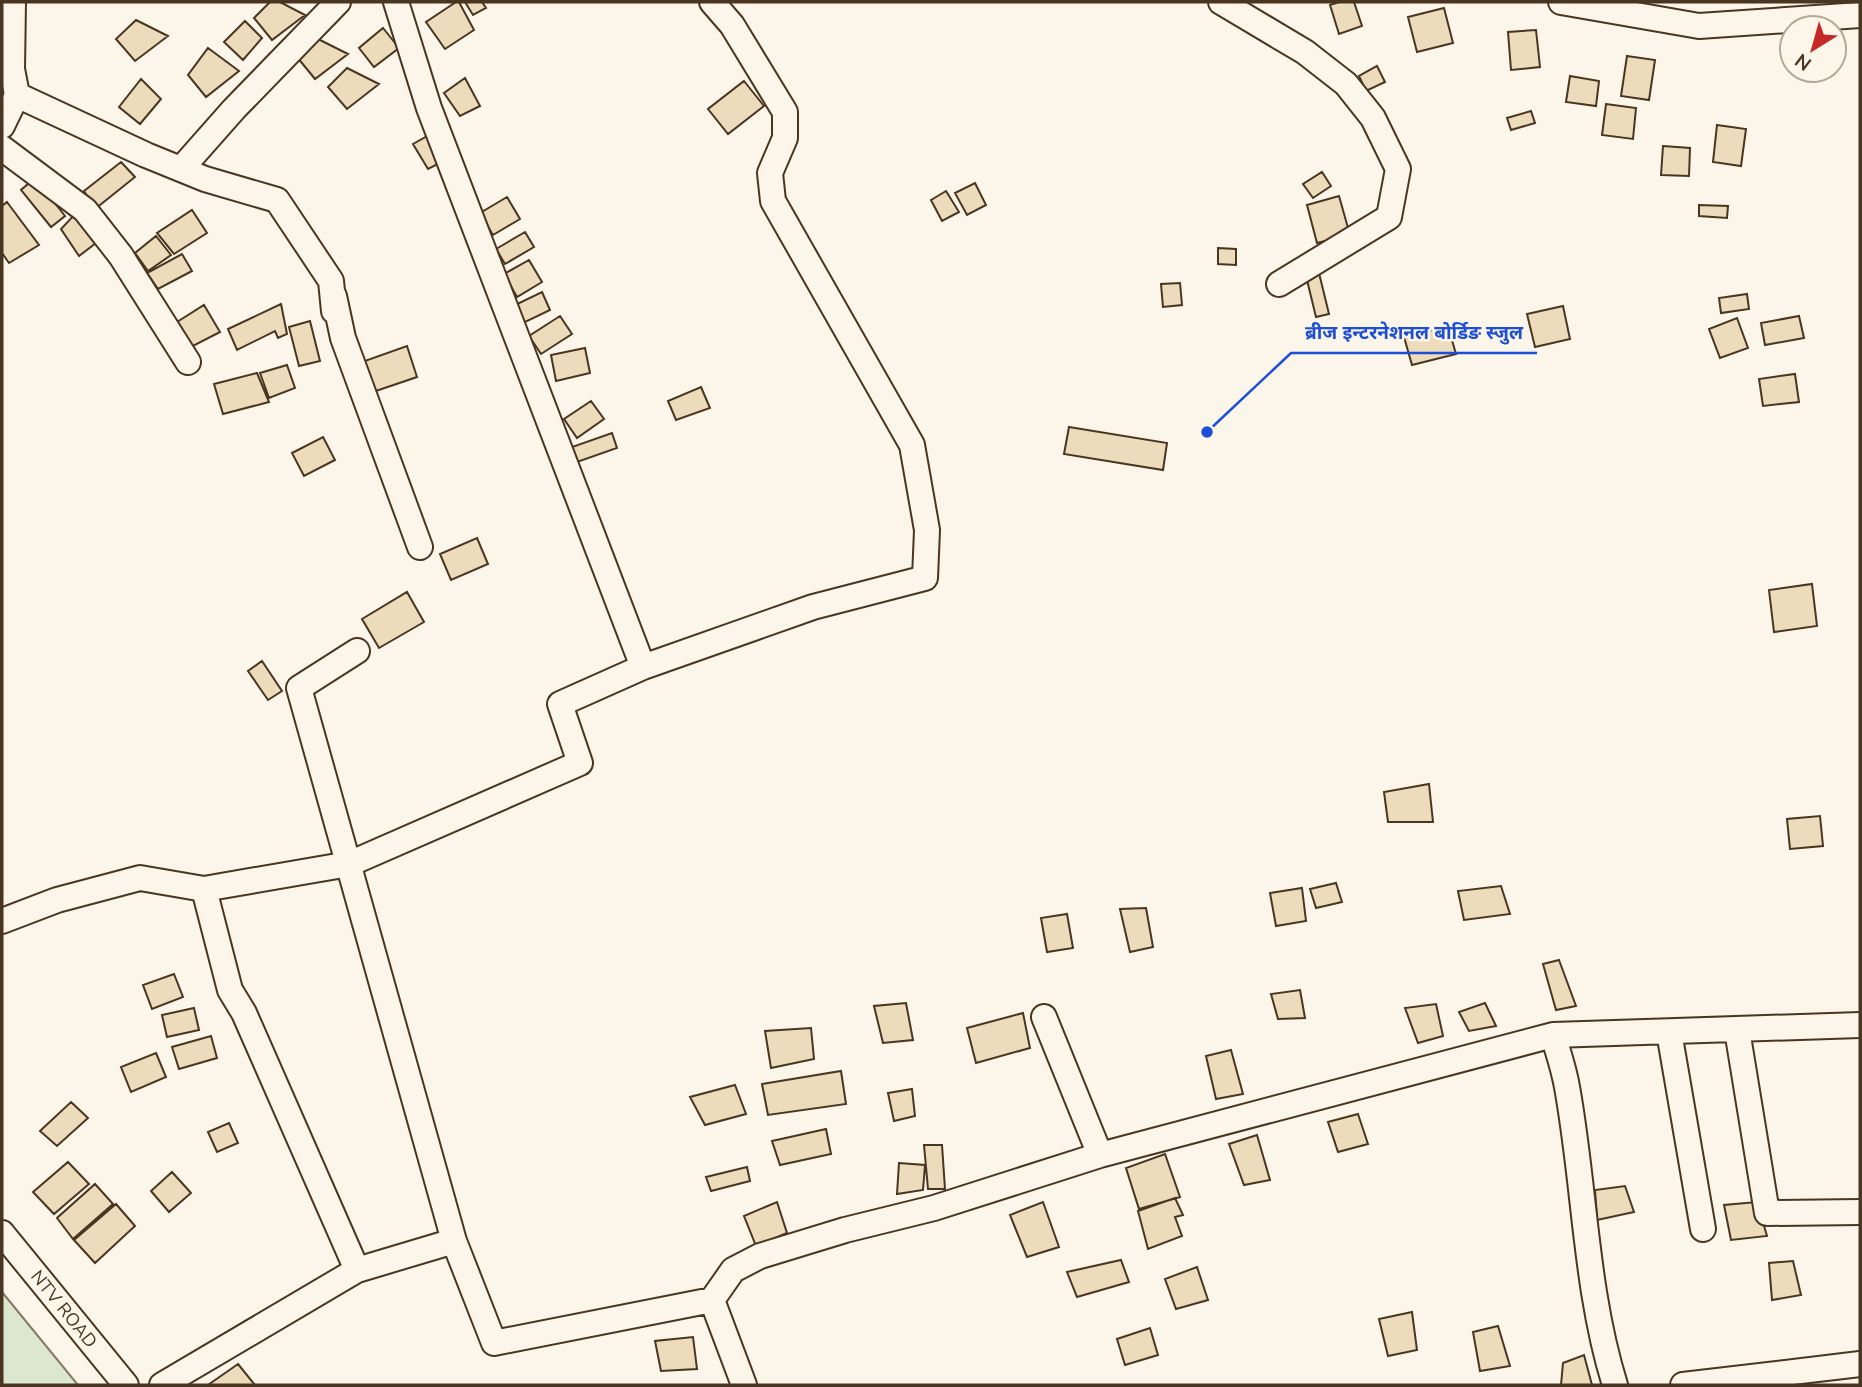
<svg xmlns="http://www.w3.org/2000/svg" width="1862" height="1387" font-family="'Nunito Sans','Noto Sans Devanagari',sans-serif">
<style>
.green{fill:#dce7d0;stroke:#887966;stroke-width:2}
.building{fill:#ecdcbc;stroke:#4a3520;stroke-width:2}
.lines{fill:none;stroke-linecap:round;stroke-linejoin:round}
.minor-casing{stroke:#4a3520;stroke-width:28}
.minor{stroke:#fbf6e9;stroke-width:24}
.labels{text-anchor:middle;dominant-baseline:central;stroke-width:5;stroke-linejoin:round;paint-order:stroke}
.street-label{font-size:18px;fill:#4a3520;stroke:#fbf6e9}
.leader{fill:none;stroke:#1d4ed8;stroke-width:2.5}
.callout-dot{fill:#1d4ed8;stroke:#fbf6e9;stroke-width:2.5}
.callout-label{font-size:19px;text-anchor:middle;font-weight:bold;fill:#1d4ed8;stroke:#fbf6e9;stroke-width:5;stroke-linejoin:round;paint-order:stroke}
</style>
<rect width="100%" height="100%" fill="#fbf6e9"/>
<path class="green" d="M2 1292 78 1385H2Z"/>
<path class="building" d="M270 2H280L305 15 272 40 254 18Z
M456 2H459L474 30 445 49 426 22Z
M465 2H482L486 8 473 15Z
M1339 2H1354L1362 26 1339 34 1330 5Z
M1444 8 1453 43 1417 52 1408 17Z
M136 20 168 36 135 61 116 39Z
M245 21 262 38 243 60 224 42Z
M383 28 399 48 374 67 359 48Z
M1536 30 1540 67 1511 70 1508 32Z
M316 38 348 54 315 79 297 57Z
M208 48 239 71 206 97 188 75Z
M1627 56 1655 60 1649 100 1621 96Z
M1377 66 1385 82 1366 91 1359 76Z
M347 68 379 84 347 109 328 87Z
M1570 76 1599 81 1596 106 1566 102Z
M465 78 480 106 460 116 444 93Z
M141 79 161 99 140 124 119 107Z
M744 81 764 106 728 134 708 109Z
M1606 104 1636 108 1633 139 1602 135Z
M1531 111 1535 123 1511 130 1507 118Z
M1717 125 1746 129 1741 166 1713 162Z
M431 134 444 161 428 169 413 144Z
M1663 146 1690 148 1689 176 1661 175Z
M121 162 135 177 95 209 84 191Z
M1322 172 1331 186 1313 198 1303 184Z
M35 178 65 216 51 227 21 190Z
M975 183 986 205 967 215 955 193Z
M946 191 959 212 942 221 931 200Z
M1339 196 1350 235 1317 243 1307 205Z
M507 197 520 219 493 235 480 213Z
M7 202 39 245 9 263 2 253V206Z
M1699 205 1728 206 1727 218 1699 216Z
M192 210 207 233 174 254 157 233Z
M76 213 96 243 79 256 61 229Z
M525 232 534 247 505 264 496 249Z
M156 236 171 255 148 271 135 253Z
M1218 248 1236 249V265L1218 264Z
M182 254 192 271 158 289 147 273Z
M529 260 542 282 517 297 504 274Z
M1319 273 1329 314 1316 317 1306 276Z
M1180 283 1182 305 1163 307 1161 284Z
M542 292 550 310 521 324 513 306Z
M1747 294 1749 309 1721 313 1719 298Z
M281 304 287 334 278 338 275 331 237 350 228 329Z
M204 305 220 332 191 347 177 322Z
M1563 306 1570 339 1535 347 1527 314Z
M560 316 572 334 541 354 529 336Z
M1799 316 1804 338 1765 345 1761 323Z
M1737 318 1748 348 1720 358 1709 329Z
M310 321 320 361 299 366 289 327Z
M1448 326 1456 354 1412 365 1404 337Z
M407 346 417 377 370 393 359 363Z
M585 348 590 373 556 381 551 355Z
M287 365 295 388 269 398 260 373Z
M257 373 269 402 223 414 214 384Z
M1795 374 1799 402 1763 406 1759 379Z
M701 387 710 408 676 420 668 401Z
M591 401 604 419 577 438 564 419Z
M1069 427 1167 443 1163 470 1064 454Z
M612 433 617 448 577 462 572 447Z
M323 437 335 460 304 476 292 453Z
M477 538 488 564 451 580 440 554Z
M1812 584 1817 626 1774 632 1769 590Z
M407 592 424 622 379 648 362 619Z
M262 661 282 691 268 700 248 671Z
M1429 784 1433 822H1388L1384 792Z
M1820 816 1823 846 1790 849 1787 819Z
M1336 883 1342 902 1316 908 1310 889Z
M1501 886 1510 914 1464 920 1458 891Z
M1302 888 1306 921 1276 926 1270 893Z
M1146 908 1153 947 1130 952 1120 909Z
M1067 914 1073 948 1047 952 1041 918Z
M1559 960 1576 1006 1556 1010 1543 964Z
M174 974 183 997 152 1009 143 985Z
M1300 990 1305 1018 1278 1019 1271 994Z
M906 1003 913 1040 883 1043 874 1006Z
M1485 1003 1496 1026 1469 1031 1459 1012Z
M1436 1004 1443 1036 1418 1043 1405 1008Z
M194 1008 199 1030 167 1037 162 1015Z
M1023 1013 1030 1048 976 1063 967 1028Z
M811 1028 814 1059 771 1068 765 1031Z
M211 1036 217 1058 179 1069 172 1047Z
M1231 1050 1243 1094 1216 1099 1206 1056Z
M156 1053 166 1077 131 1092 121 1067Z
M841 1071 846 1104 768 1115 762 1084Z
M735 1085 746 1114 705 1125 690 1097Z
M912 1089 915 1116 894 1121 888 1093Z
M71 1102 88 1118 57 1146 40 1131Z
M1358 1114 1368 1144 1338 1152 1328 1122Z
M229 1123 238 1143 217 1152 208 1132Z
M826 1129 831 1154 780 1165 772 1141Z
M1257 1135 1270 1180 1244 1185 1229 1144Z
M924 1145H942L945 1189H928Z
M1165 1154 1180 1197 1139 1209 1126 1168Z
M68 1162 89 1184 54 1214 33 1192Z
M899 1163 925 1165 923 1190 897 1194Z
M747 1167 750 1181 711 1191 706 1177Z
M172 1172 191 1193 169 1212 151 1191Z
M95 1184 113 1204 73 1239 57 1218Z
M1625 1186 1634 1212 1597 1220 1595 1190Z
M1175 1198 1183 1215 1175 1217 1182 1236 1148 1249 1138 1211Z
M777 1202 787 1233 756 1246 744 1216Z
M1043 1202 1059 1247 1027 1257 1010 1215Z
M1757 1202 1767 1236 1731 1240 1724 1205Z
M116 1204 135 1226 95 1263 74 1240Z
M1121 1260 1129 1282 1077 1297 1067 1272Z
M1793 1261 1801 1295 1772 1300 1769 1263Z
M1197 1267 1208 1300 1176 1309 1165 1279Z
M1412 1312 1417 1350 1388 1356 1379 1319Z
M1498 1326 1510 1366 1480 1371 1473 1332Z
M1150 1328 1158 1355 1125 1365 1117 1339Z
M693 1337 697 1369 661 1371 655 1341Z
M1584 1355 1592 1385H1561L1563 1363Z
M238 1364 255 1385H208Z"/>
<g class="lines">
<g class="minor-casing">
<path id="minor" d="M396 2 429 108 643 667
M1221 2 1305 52 1346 84 1373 118 1398 169 1389 217 1279 284
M1561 2 1699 26 1860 15
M17 95 146 155 205 179 277 200 331 281 334 311
M2 126 17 95 12 69 13 2
M2 148 85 210 121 256 188 362
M181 169 234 109 338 2
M334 296 343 338 420 547
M357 651 299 688 454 1241 494 1343 712 1300
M204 889 230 990 244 1013 357 1270
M2 921 57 900 140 878 204 889 349 864 580 763 560 704 643 667 813 607 925 578 927 530 912 445 773 201 770 173 785 138V112L732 25 712 2
M1044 1017 1100 1155
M1737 1030 1767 1213 1860 1212
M1669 1032 1703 1229
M1553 1035C1558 1052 1564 1069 1567 1087 1585 1186 1585 1289 1615 1385
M2 1233 126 1385
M162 1385 357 1270 454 1241
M744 1385 712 1300 733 1270 760 1256 845 1230 934 1208 1100 1155 1553 1035 1860 1025
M1683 1385 1860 1364"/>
</g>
<use href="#minor" class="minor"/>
</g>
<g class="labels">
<g class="street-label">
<text transform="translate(64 1309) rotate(51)">NTV ROAD</text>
</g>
</g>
<path class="leader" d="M1207 432L1291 353H1537"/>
<circle class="callout-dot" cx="1207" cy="432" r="7"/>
<g class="callout-label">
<text x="1414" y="339">ब्रीज इन्टरनेशनल बोर्डिङ स्जुल</text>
</g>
<rect width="1862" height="1387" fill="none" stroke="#4a3520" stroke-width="7"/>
<g transform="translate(1813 49) rotate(217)"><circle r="33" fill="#fbf6e9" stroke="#b4a999" stroke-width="2"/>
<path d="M0-5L12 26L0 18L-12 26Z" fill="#c62828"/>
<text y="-10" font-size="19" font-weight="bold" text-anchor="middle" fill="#4a3520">N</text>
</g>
</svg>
